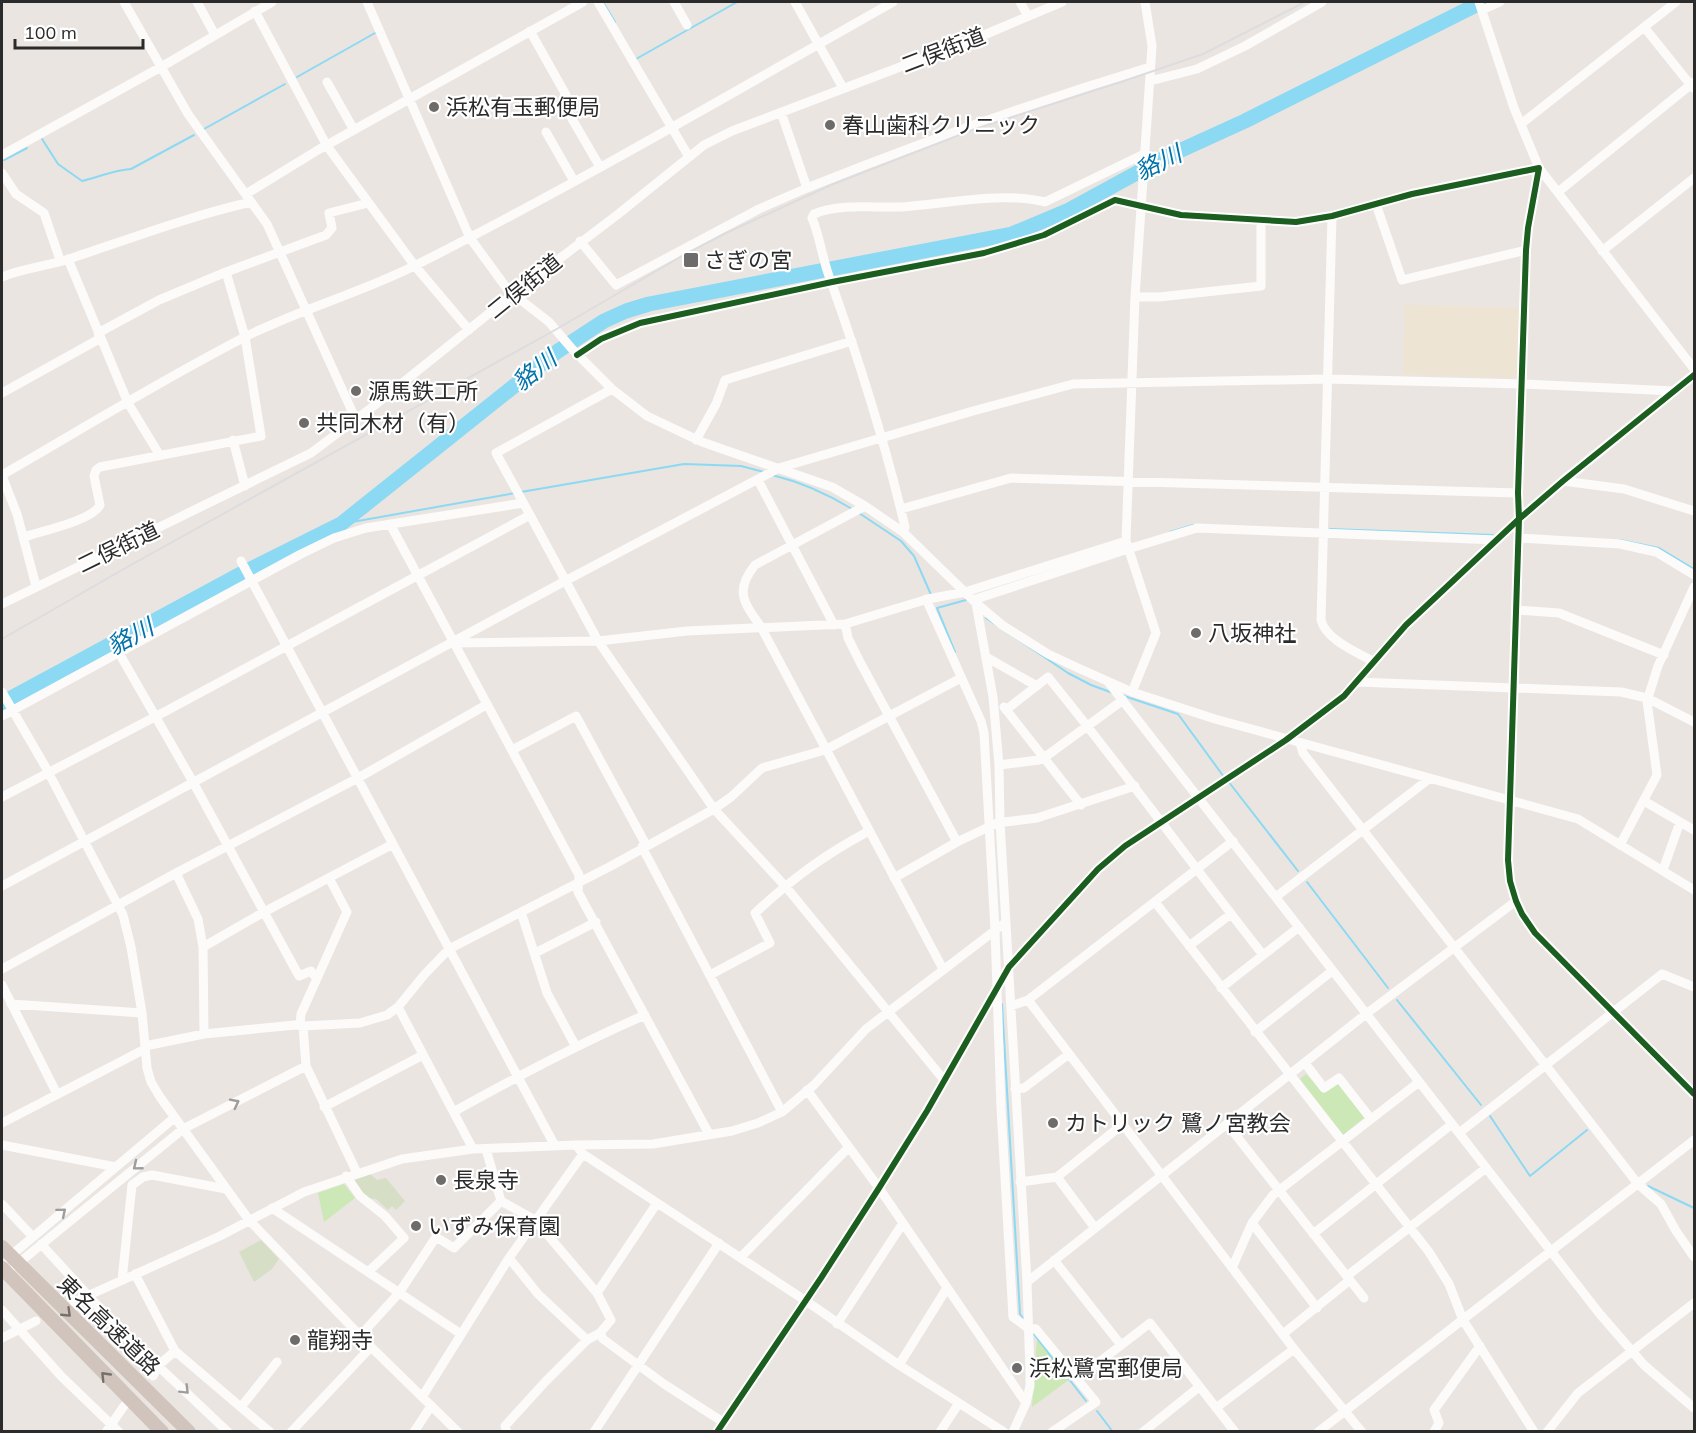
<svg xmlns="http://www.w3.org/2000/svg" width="1696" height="1433" font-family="Mulish,'Noto Sans JP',sans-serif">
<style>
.education{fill:#eee4d3}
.green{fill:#cbe8b6}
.cemetery{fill:#d6dfc6}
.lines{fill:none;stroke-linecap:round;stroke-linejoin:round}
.stream{stroke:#8cd9f3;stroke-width:2}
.river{stroke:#8cd9f3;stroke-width:15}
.minor{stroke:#fcfbfa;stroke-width:9}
.highway{stroke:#d0c4bc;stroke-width:14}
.rail{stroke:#dddddf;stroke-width:2}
.cycleway-casing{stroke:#fff;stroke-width:10}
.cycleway{stroke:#1b5e20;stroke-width:6}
.oneway{stroke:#9e9d9d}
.oneway2{stroke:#75706c}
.poi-dot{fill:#6e6c6a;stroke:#fff;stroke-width:2}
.labels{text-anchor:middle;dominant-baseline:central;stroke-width:4.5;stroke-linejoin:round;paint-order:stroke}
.street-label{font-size:22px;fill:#2b2b2b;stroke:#fff}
.poi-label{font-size:22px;fill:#2b2b2b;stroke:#fff;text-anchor:start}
.water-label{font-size:24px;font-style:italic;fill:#0071aa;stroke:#fff}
</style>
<rect width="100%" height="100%" fill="#eae5e0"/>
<path class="education" d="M1405 305 1519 308 1517 376 1514 378 1403 374Z"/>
<path class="green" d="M1306 1074 1322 1092 1338 1083 1365 1117 1343 1135 1300 1079Z
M344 1184 355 1198 324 1222 318 1193Z
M1037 1339 1070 1379 1032 1407Z"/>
<path class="cemetery" d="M370 1174 377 1180 386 1178 405 1201 396 1210 392 1206 388 1210 376 1199 366 1198 354 1179Z
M261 1240 279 1259 272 1269 254 1282 239 1252Z"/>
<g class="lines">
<path class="stream" d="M603 2 615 22
M636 59 737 2
M297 77 375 33
M204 129 285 84
M42 139 58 164 82 181C99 177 114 170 131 169L194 135
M4 160 27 148
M772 475C801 482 826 493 852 509
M521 492 684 464 741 466 764 472
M859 513 901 541 914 556 932 597
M341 524 515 493
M1330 529 1493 535
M1170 532 1193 525
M1620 540 1659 548 1694 569
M986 618 1068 673 1091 685 1113 693
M955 652 937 608 966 600
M1124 696 1178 714 1224 777
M1228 781 1298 871
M1307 882 1388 988
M1397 1000 1481 1105
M1002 1004 1020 1314 1025 1321
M1490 1116 1530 1176 1587 1130
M1648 1186 1694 1208
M1033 1333 1086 1401
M1097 1411 1113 1432"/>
<path class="river" d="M2 703 235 577 341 524 558 351 604 321 626 311 649 304 1012 234 1067 211 1166 157 1245 121 1482 2"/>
<path class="minor" d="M124 2 188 114 267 224 356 420
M197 2 215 35
M367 2 470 238 508 290 549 322 573 350 612 389 647 416 702 442 832 487 865 506 903 532 976 603 1002 625 1048 654 1078 668 1132 692 1215 719 1578 819 1694 890
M598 2 689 157
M674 2 687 25
M795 2 843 88
M1020 2 1028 16
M1479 2 1514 108 1539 168 1694 369
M1482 10 1500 2
M255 11 327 146 415 266 469 330
M1644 27 1693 88
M530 31 566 95
M1150 81 1197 69 1245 46 1322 2
M327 82 354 130
M568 112 600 167
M1521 124 1676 2
M546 132 574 181
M2 155 161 67 272 2
M2 173 16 194 44 213 60 260
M807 188C919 143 1034 102 1150 67
M1558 192 1694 82
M246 194 318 150 583 2
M1376 204 1402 280 1526 250
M1332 216 1321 620C1326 640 1357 652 1374 662
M580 241 616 285 759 209 807 188 781 112
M1602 251 1694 178
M68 259 128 403 159 454
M2 277C24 268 49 266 72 258 132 238 190 216 251 202
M1135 297H1159L1261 286V221
M98 333 159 300 226 272 326 235 332 228 329 213 368 203
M577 355 601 339 640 323 832 282 984 253 1044 235 1115 200 1181 215 1296 222 1332 216 1412 194 1539 168 1528 228 1526 250 1518 493 1519 519 1508 860 1510 881 1516 901 1522 914 1535 933 1694 1094
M2 393 101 338
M233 440 245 486
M696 440 716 404 725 380 852 341
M2 475C82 429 163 379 245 337 302 308 365 292 422 262 582 181 737 90 893 2
M2 476 17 514 36 586
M758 480 834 625
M1563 481 1624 489 1694 511
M865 506 755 565C734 591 744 603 761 627L943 969
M901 509 1011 478 1518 493
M530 515 598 641 714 809 786 887 944 1080
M390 524 579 875 578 892 709 1134
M903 532 905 527C885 442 858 357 829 276 822 257 820 237 812 218L814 214C840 203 874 208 901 207 945 204 1003 191 1045 202L1144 154
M24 537C41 531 92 521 100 505L94 476 96 470 100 467 261 436 245 337 226 272
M1518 538 1620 544 1656 552 1694 575
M241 561 555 1146
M926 599 981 721 984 733 995 930 1001 1108 1013 1317 1028 1328 1036 1329 1096 1402 1052 1432
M973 600 1128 549 1197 528 1497 540
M976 603 993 697 999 765 1000 822 1027 1282 1030 1373V1386L1026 1403 1013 1432
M2 604 311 453 375 405 513 294 617 215 704 145 732 131 984 35 1062 2
M1516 610 1559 613 1664 655
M845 624 848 638 860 662 957 842 894 878
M454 643 598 641 687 631 845 624 928 599 965 592 1126 541
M119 653 193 782 299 976 311 971 316 978
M986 657 1037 686
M1358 682 1621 692 1647 698 1694 722
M1109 683 1599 1313 1644 1365 1694 1408
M2 692 45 766 123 915 131 947 142 1013 147 1068 151 1082 160 1097 249 1220 371 1347 458 1432
M1132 692 1156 633 1126 541 1135 297 1152 46 1145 2
M1004 707 1081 805
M1006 710 1048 677C1122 768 1191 863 1263 955
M2 716 301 554 334 538 366 528 523 503
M1300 743 1303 753 1638 1184 1661 1204 1676 1231 1694 1257
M512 750 576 716 645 843 642 847 782 1112
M999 765 1039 760 1045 757 1123 700
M2 797 168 710 530 515 496 453 612 389
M1644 801 1694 830
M957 842 997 823 1037 818 1135 786
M1620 845 1657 775 1647 701 1658 666 1694 587
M1663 870 1680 822
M176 873 198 919 203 947 204 1034
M2 886 565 581 779 468 973 411 1073 384 1328 379 1523 384 1674 391
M1277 896 1429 779
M1155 902 1429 1252 1449 1284 1463 1320 1534 1432
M521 912 547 993 576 1047
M1189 946 1231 914
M203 947 264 912 393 844
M535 953 596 922
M2 969 176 873 358 778 486 705
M710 975 770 943 755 913C793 878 824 855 869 831
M2 985 57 1094
M1221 988 1299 927
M1028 1000 1294 1349 1362 1432
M11 1004 142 1013
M1011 1006 1028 1000 1233 841
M398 1007 473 1149
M300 1025 301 1014 346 914 347 912 329 878
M303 1026 306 1066 357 1173
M1255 1032 1332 971
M145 1046 204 1034 295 1025 303 1026 360 1023 387 1015 398 1007 424 975 449 949 611 866 714 809 731 797 762 768 825 750 961 678
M1305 1063 1324 1088 1339 1078 1371 1119
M1015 1089 1024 1088 1069 1054
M807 1090 879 1188 1026 1403
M324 1107 423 1055
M455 1111C517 1077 580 1043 645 1015
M2 1123 145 1049
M1227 1124 1364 1298
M1459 1133 1662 974 1694 987
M2 1145 116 1167
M576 1145 583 1154 806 1301 899 1365 959 1403 940 1432
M486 1149 501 1201 535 1220 597 1293 611 1320 600 1333 587 1340 545 1382 505 1426 507 1432
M346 1176 360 1196 385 1216 404 1238 368 1272
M1057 1177 1095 1228
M1020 1182 1057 1177 1123 1124
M2 1204 33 1237
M272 1208 461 1334
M1252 1223 1317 1308
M1313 1234 1452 1124
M41 1244 119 1329 228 1432
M741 1257 849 1147
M8 1258 174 1118
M509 1258 538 1294 587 1340
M1054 1260 1121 1345
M15 1266 183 1129 306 1066
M1232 1268 1252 1223 1273 1195 1419 1082
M135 1274 175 1351 270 1432
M1347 1276 1486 1168
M122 1280 132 1185 143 1177 152 1175 226 1189
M1027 1282 1366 1014 1516 901
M597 1293 657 1203
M74 1302 220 1236 304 1192 402 1159 473 1149 576 1145 653 1144 732 1131 758 1123 782 1112 814 1085 866 1029 1006 922
M2 1310 61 1376 119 1432
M837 1324 903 1223
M600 1333 603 1339 664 1384 723 1422
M1283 1334 1350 1280
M360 1336 399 1293 436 1237 454 1248 501 1201
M2 1338 36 1321
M899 1365 947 1288
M153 1376 159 1365 175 1351
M1077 1379 1150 1323 1235 1432
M422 1397 509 1258 583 1154
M959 1403 1004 1432
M241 1407 277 1362
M1216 1408 1294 1349
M106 1432 124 1406
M291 1432 371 1347
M414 1432 431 1406
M594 1432 719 1243
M717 1432 821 1278 879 1188 927 1111 1009 967 1098 869 1125 846 1286 740 1344 696 1406 625 1519 519 1563 481 1694 375
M1143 1432 1199 1387
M1318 1432 1694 1140
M1434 1432 1439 1423 1434 1410 1480 1346
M1547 1432 1578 1393 1694 1303"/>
<path class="highway" d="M2 1247 189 1432
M2 1268 162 1432"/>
<path class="rail" d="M2 639 129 566 555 330 682 256 726 233 831 185 975 129 1124 81 1203 54 1305 2"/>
<g class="cycleway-casing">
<path id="cycleway" d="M577 355 601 339 640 323 832 282 984 253 1044 235 1115 200 1181 215 1296 222 1332 216 1412 194 1539 168 1528 228 1526 250 1518 493 1519 519 1508 860 1510 881 1516 901 1522 914 1535 933 1694 1094
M717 1432 821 1278 879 1188 927 1111 1009 967 1098 869 1125 846 1286 740 1344 696 1406 625 1519 519 1563 481 1694 375"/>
</g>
<use href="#cycleway" class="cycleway"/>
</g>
<defs><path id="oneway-chevron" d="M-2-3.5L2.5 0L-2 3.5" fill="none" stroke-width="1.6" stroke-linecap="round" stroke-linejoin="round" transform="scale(1.5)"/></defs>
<g class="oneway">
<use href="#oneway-chevron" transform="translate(235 1103) rotate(-27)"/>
<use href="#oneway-chevron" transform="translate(137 1166) rotate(141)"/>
<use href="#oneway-chevron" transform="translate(62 1212) rotate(-40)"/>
<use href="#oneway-chevron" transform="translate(185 1390) rotate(45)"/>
</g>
<g class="oneway2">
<use href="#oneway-chevron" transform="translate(67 1313) rotate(44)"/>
<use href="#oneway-chevron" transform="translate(105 1376) rotate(-134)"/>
</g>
<g class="poi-dot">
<circle cx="434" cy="107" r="6"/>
<circle cx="830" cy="125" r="6"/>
<rect x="683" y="252" width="16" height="16" rx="3"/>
<circle cx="356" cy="391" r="6"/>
<circle cx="304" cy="423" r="6"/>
<circle cx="1196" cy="633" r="6"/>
<circle cx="1053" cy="1123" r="6"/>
<circle cx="441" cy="1180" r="6"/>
<circle cx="416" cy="1226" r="6"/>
<circle cx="295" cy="1340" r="6"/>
<circle cx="1017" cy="1368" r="6"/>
</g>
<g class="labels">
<g class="street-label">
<text transform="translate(943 50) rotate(-21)">二俣街道</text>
<text transform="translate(524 286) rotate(-39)">二俣街道</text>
<text transform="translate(118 547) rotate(-26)">二俣街道</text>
<text transform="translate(109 1325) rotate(44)">東名高速道路</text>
</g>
<g class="poi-label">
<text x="446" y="107">浜松有玉郵便局</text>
<text x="842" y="125">春山歯科クリニック</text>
<text x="704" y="260">さぎの宮</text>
<text x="368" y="391">源馬鉄工所</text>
<text x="316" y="423">共同木材（有）</text>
<text x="1208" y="633">八坂神社</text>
<text x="1065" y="1123">カトリック 鷺ノ宮教会</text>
<text x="453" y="1180">長泉寺</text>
<text x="428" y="1226">いずみ保育園</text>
<text x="307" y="1340">龍翔寺</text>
<text x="1029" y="1368">浜松鷺宮郵便局</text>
</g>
<g class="water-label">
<text transform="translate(1158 162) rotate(-26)">貉川</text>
<text transform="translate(534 370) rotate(-38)">貉川</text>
<text transform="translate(130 636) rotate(-28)">貉川</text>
</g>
</g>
<rect width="1696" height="1433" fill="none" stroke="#2b2b2b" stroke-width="6"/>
<path d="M15 39v9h128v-9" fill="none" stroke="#2b2b2b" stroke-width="3"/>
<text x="24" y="39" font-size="18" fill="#2b2b2b" stroke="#ffffff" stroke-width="4.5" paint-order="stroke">100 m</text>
</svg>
